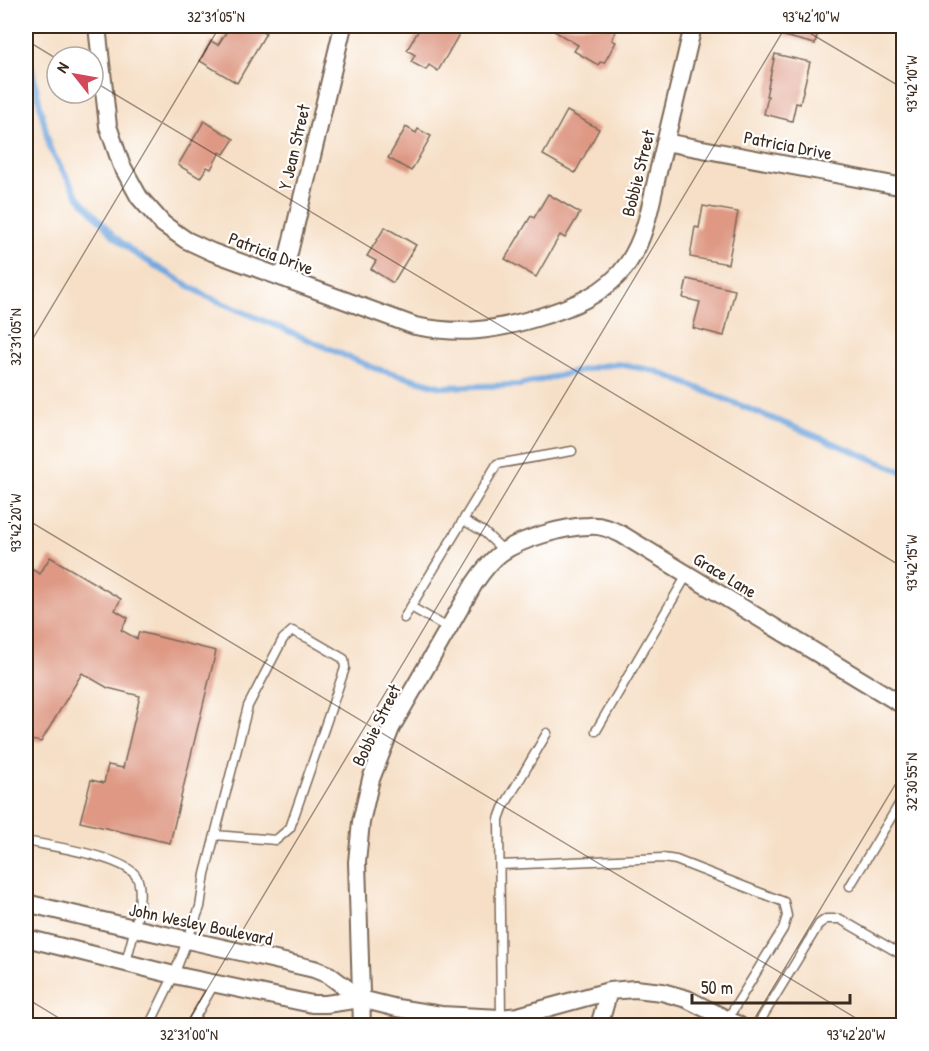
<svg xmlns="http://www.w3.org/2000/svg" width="929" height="1051" font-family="'Patrick Hand',sans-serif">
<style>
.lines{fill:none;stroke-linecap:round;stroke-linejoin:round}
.stream{stroke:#6fa6dd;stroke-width:6}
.building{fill:#de9883}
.lane-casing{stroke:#7c6959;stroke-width:11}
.street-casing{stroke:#7c6959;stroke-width:20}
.lane{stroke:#fff;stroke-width:8}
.street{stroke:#fff;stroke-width:16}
.ticks{fill:none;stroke:#3b2a1e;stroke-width:1.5;stroke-opacity:0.45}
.labels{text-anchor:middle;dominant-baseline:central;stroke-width:4.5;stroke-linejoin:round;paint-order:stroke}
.street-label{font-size:18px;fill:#3b2a1e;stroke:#fff}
.neatline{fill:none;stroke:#3b2a1e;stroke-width:2}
.ticks-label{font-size:15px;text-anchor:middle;fill:#3b2a1e}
</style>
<rect width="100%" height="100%" fill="#fff"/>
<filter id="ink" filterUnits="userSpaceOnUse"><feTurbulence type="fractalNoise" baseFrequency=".0167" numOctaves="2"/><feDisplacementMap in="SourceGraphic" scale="12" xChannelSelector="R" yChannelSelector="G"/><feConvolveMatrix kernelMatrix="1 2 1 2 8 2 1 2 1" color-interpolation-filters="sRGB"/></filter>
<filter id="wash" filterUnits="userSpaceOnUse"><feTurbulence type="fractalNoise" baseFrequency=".008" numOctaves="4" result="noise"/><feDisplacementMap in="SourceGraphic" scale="24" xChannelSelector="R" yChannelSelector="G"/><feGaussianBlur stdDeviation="1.35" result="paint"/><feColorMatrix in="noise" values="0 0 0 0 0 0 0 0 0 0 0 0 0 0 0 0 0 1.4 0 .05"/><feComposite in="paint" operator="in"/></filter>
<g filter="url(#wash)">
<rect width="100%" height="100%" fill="#f6dfc6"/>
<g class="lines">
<path class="stream" d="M26 44 50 149 78 196 114 236 137 255 206 296 374 368 442 387 519 385 600 366 618 364 656 371 904 472"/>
</g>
<g id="blocks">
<path class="building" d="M230 26H253L266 33 237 83 200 61 211 41 218 45Z
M421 26H456L462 29 438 71 429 65 426 70 411 62 415 55 407 50Z
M557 26H612L611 28 616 31 612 40 616 42 604 63 600 62 598 65 574 51 578 45 554 31Z
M787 26H819L815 44 784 36Z
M775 54 810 62 800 104 796 103 792 121 764 114 768 96H766Z
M567 111 599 129 575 173 543 155Z
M204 121 234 139 224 154 220 152 211 169 207 167 200 178 178 165Z
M406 127 416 133 418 129 431 136 411 171 388 158Z
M548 194 580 213 565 238 560 235 536 277 505 259 531 216 534 218Z
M703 206 738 212 728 264 690 257 695 227 699 228Z
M385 227 416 245 393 283 371 269 376 261 367 256Z
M687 279 735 290 724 336 693 328 700 302 683 298Z
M50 557 121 599 115 610 128 618 121 630 137 639 139 632 216 651 170 843 80 822 91 780 104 783 108 765 123 768 140 696 108 688 82 673 41 742 26 739V651L31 641 26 638V566L40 574Z"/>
</g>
</g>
<g filter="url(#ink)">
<use href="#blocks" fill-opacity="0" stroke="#7c6959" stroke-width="1.5"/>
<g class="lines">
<g class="lane-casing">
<path id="lane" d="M463 520 484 532 504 551
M411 607 448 628
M404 618 497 464 572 451
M596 731 687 575
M26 841C49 846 123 856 136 876 147 893 131 942 126 962
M500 865 663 858 676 860 784 902 787 916 783 929 728 1018
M850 886 904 796
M501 1018 499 819 503 808 547 733
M149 1026 174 975 200 907 205 874 248 706 283 639 292 631 308 638 344 659 345 668 290 828 276 840 215 835
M190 1026 214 984
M757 1026 819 924 826 919H840L904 956"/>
</g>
<g class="street-casing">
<path id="street" d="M97 26 108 126 121 164 139 197 163 224 186 240 212 252 415 326C461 335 492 331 536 318 570 308 607 294 628 263 646 237 651 202 658 172 670 123 682 74 693 26
M665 142 904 187
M283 278 343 26
M26 903C121 926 218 946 314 969L329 975 361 999 397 1008 441 1015 501 1018 518 1016 609 991 635 989 662 992 687 999 740 1026
M26 938 174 975 312 1004H326L361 999
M362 1026 357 862 361 822 371 779 391 728 474 584C482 572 490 561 501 553 520 539 566 526 589 526 601 525 610 529 621 534L904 706
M599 1026 609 991"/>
</g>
<use href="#lane" class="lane"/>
<use href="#street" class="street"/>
</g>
</g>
<path class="ticks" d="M798 26 904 89M26 40 57 59M93 81 904 568M26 350 220 26M26 519 869 1026M26 998 72 1026M185 1026 786 26M750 1026 904 770"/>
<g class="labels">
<g class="street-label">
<text transform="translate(788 145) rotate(11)">Patricia Drive</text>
<text transform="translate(294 147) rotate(-77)">Y Jean Street</text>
<text transform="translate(638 173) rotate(-76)">Bobbie Street</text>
<text transform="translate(271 253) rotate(21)">Patricia Drive</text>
<text transform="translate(725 575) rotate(31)">Grace Lane</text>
<text transform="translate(376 725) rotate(-64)">Bobbie Street</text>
<text transform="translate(201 924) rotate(12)">John Wesley Boulevard</text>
</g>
</g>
<rect width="929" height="1051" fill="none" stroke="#fff" stroke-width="66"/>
<g transform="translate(75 75) rotate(301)"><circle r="28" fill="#ffffff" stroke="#b1aaa5" stroke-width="1.5"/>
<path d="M0-4.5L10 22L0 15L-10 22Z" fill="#d1495b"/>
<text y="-9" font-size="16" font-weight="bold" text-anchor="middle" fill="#3b2a1e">N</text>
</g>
<path d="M692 994v9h158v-9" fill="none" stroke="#3b2a1e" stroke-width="3"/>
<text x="701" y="994" font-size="18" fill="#3b2a1e" stroke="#ffffff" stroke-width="4.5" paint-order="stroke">50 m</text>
<rect x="33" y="33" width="863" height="985" class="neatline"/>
<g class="ticks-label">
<text x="216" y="22">32°31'05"N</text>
<text x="811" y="22">93°42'10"W</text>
<text transform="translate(912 84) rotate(-90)" y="5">93°42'10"W</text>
<text transform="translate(16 337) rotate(-90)" y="5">32°31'05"N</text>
<text transform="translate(16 523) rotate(-90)" y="5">93°42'20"W</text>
<text transform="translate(912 563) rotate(-90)" y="5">93°42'15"W</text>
<text transform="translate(912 782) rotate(-90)" y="5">32°30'55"N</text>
<text x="189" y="1040">32°31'00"N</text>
<text x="856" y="1040">93°42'20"W</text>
</g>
</svg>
